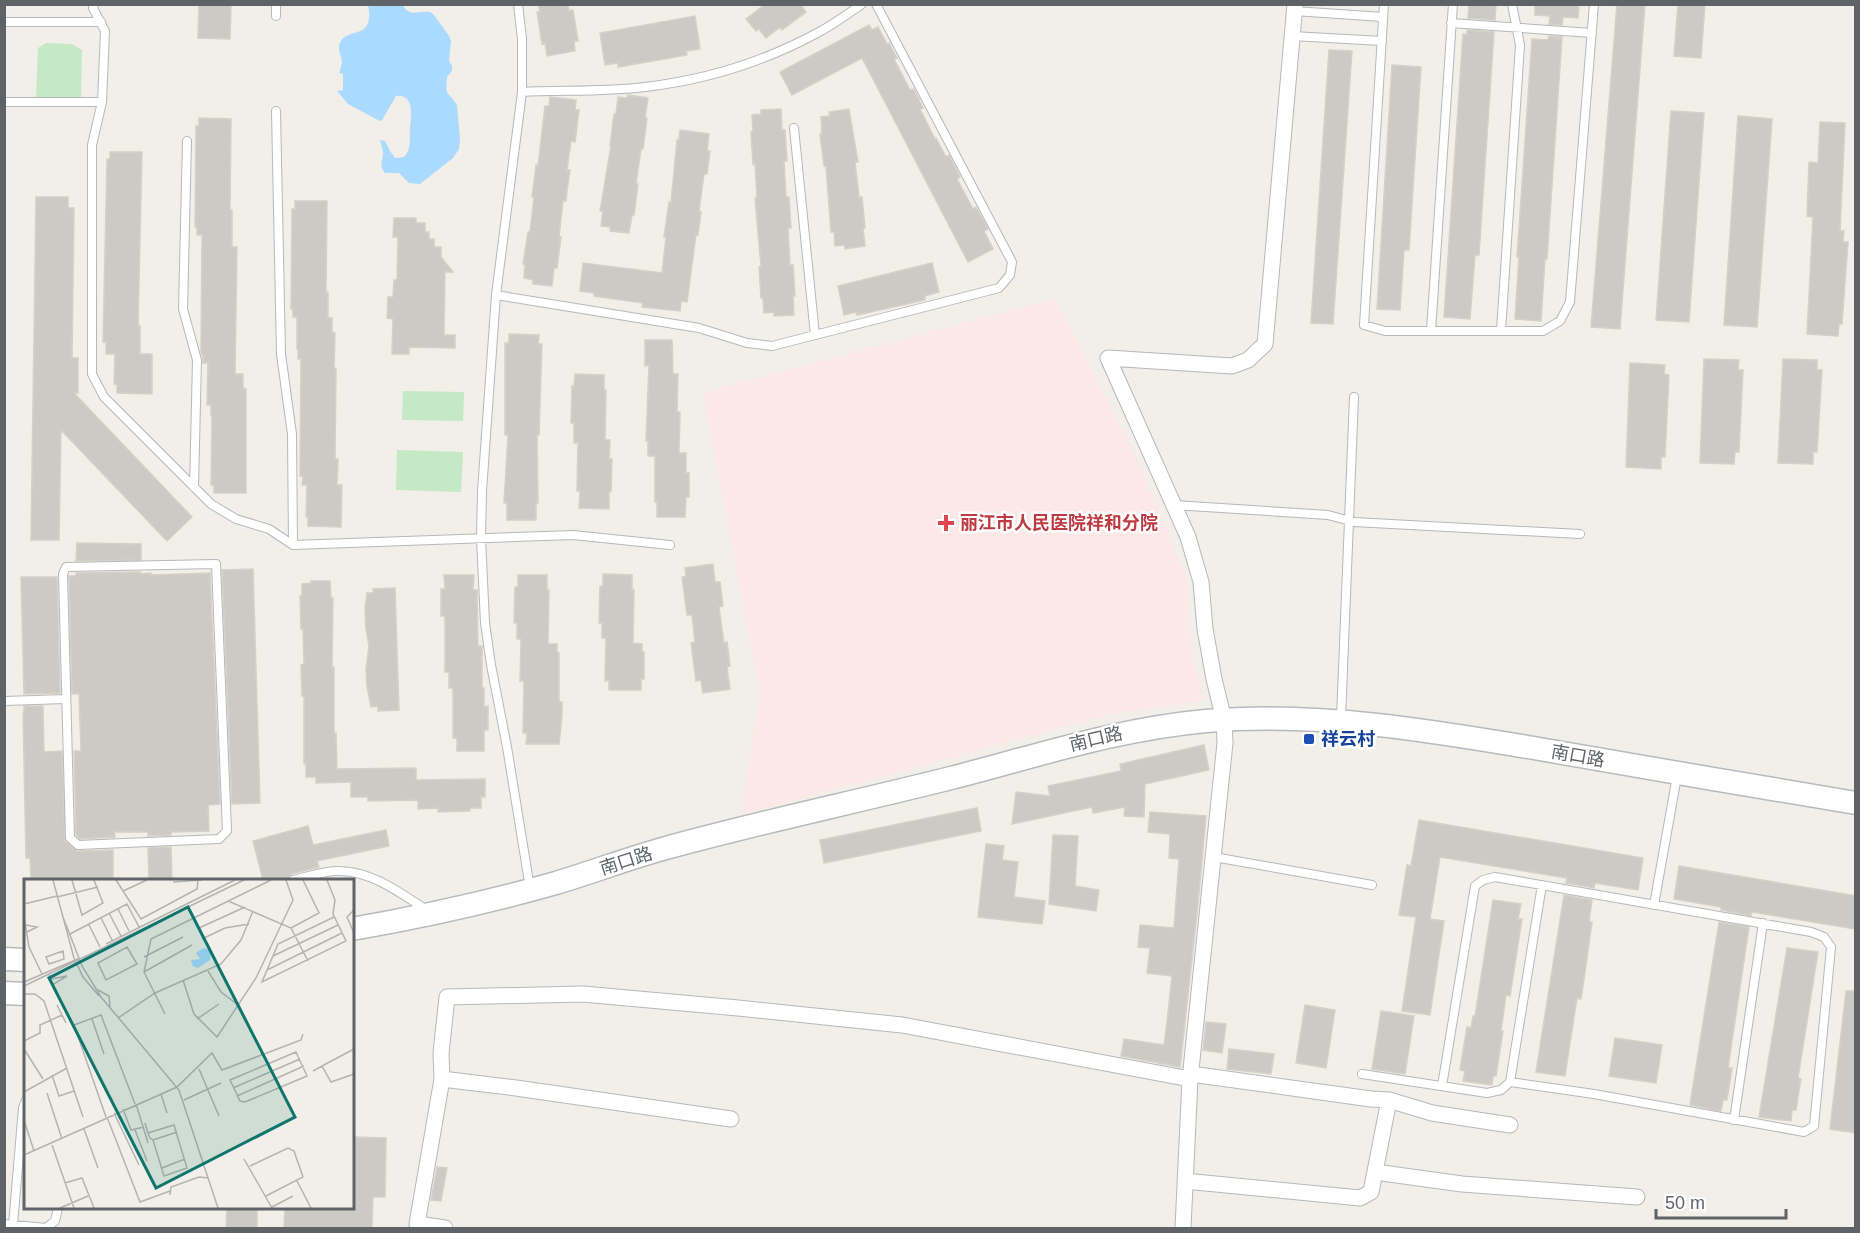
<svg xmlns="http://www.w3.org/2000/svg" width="1860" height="1233" font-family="Helvetica,'Noto Sans SC',sans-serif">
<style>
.medical{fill:#fce8e6}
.green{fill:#c5e8c5}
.water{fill:#aadaff}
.building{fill:#cccac5;stroke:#d6d1c6;stroke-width:1.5}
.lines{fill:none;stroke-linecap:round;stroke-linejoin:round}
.lane-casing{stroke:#b5b8bc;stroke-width:10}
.street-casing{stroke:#b5b8bc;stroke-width:17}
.secondary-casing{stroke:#b6babf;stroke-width:25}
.lane{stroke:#fff;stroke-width:8}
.street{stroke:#fff;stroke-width:15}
.secondary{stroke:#fff;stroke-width:22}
.health-dot{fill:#e0444e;stroke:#fff;stroke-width:2}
.transit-dot{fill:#1a4fb4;stroke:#fff;stroke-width:2}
.labels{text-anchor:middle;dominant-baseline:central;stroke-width:5;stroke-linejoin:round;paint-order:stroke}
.health-label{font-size:18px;font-weight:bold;fill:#be3a42;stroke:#fff;text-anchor:start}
.street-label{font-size:18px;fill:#5f6368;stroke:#fff}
.transit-label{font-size:18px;font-weight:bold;fill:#164399;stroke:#fff;text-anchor:start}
.inset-road{fill:none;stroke:#b3b3b1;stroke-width:1.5}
.view{fill:#0f766e;fill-opacity:0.15;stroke:#0f766e;stroke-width:3}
.inset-edge{fill:none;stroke:#5f6368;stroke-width:3}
</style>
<rect width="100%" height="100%" fill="#f1efe8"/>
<path class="medical" d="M1055 299 1140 465 1187 581 1189 640 1203 700 1105 715 741 815 760 694 703 393Z"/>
<path class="green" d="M46 43 72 44 82 50 81 99 76 107 51 106 36 97 38 48Z
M403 391 464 392 463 421 402 420Z
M397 450 463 452 461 492 396 490Z"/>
<path class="water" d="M368 5H402C411 18 417 10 430 12L434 15 449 36 451 41 449 61 452 66V71L447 77C445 99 448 90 457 105L460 140 459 149 453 158 420 184 409 183 399 173H385C379 166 382 163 383 155 384 151 381 144 380 140L385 141 390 151 395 158 404 157C412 149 409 140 410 129 411 116 415 94 396 96L382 120 380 121 348 104 337 91 343 90V74L339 73C340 70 341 67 342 63 342 55 336 49 341 41 350 27 375 40 368 5Z"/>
<path class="building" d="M199 4H231L230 39 198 38Z
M538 4H568L569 11 573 10 578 41H574L575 51 547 56 545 43 542 44 537 12H540Z
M766 4H800L806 12 782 30 780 27 766 38 759 29 756 31 746 19Z
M1469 4H1496L1495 20 1468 18Z
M1535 4H1579L1578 18 1563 17 1562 25 1549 24 1550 16 1535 15Z
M1617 4H1645L1620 329 1591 327Z
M1678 4H1705L1701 58 1674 56Z
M695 16 700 49 686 51 687 55 618 67V63L605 65 600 33Z
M869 25 872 30 878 27 887 44 889 43 897 58 894 59 910 90 914 89 923 108 920 109 935 139 936 138 946 157 949 155 960 177 957 179 973 209 976 207 988 229 984 231 993 249 968 262 862 58 792 95 780 72Z
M1467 30 1494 32 1479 255H1475L1470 319 1444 317 1463 34 1467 35Z
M1549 36 1562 37 1547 259H1545L1541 321 1515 319 1519 257H1517L1532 39 1548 40Z
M1329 50 1352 51 1333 324 1311 323Z
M1392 65 1421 67 1409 250H1404L1400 310 1377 309Z
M628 95 648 98 645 118H647L643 149H641L636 184H638L634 215H632L629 233 610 231V227L601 226 603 211H600L611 146H610L614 114H616L618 97 627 98Z
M550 97 576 100 575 110H579L575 142 571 141 567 170H570L567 191 566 201H563L559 237H561L557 268H554L552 286 533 284V280L524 278 525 264H523L528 232H530L534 197H532L536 165 538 166 545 106H549Z
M781 109 782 130H785L787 161H784L786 197H789L791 228H788L790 265H793L795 296H793L794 315 774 316V312L764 313 763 298H761L759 267 761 266 755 198H757L755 163 753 164 751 132H753L752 115 761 114V110Z
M849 109 858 162H855L859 197H862L865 228H863L865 246 845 249V245L835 246 834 232H831L826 166H824L820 134H822L821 117 830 116 829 112Z
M1671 111 1704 113 1689 322 1656 320Z
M1738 116 1772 119 1757 327 1724 325Z
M199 118 231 119 230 210H232V247H237L235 374H243V388L246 389V493H214V485H211L212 416H211V405H207L208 363H203V355H202L201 351 202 235H197V227H195L196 126H199Z
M1820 122 1845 123 1840 231H1844L1843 242H1848L1842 324H1839L1838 336 1807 334 1813 217 1807 216 1809 162 1818 163Z
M680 130 709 134 707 151H710L707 174H704L699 211 701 212 698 235H696L687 302 681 301 680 311 642 307 643 303 594 296V293L580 291 583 263 662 273 666 237H664L669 202 671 203 677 140H679Z
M110 152H142L138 326H140V354H152V394L117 393V384H114L115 354H106V342H103L107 159H110Z
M36 197H68V208H74L72 358H78V393H74L192 517 167 541 61 430 59 540H31Z
M295 201H327L326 292H328V318H332V332L335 333 334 368H336L335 459H338L337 485H342L341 527 308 526V517H306L307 485H302L303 477 300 476 301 359H298V349H297V317H293V309H291L292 209H295Z
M394 218H416V223H425V232H429V239H434V247H441V257L453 272H445L444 335H455V348L409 347V354H392L393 319 387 318 388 297H393L394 280H397L398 237H393Z
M932 263 939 292 925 296V300L857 315 856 312 844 315 838 286Z
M509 334 539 335 538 344H542L539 435H537L538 503H536V520H507V503H504L508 435H505V343H509Z
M645 340H672L673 374H678L677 412H680L679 453H686V473H689V497H686L685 517H657V502H655V456H648V441H646L649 365 645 366Z
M1704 359 1739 360 1738 370H1743L1739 452H1735L1734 464 1700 463Z
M1783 359 1817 360V370H1822L1817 452H1813V464L1778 463Z
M1630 363 1665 365 1664 374 1669 375 1665 457H1661V469L1626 467Z
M575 374 604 375V390H606L605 440H610L609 459H612L611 492H609V509L579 508 580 491H577L578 443H574V423H571L572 386H574Z
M77 543 141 544V560L76 561Z
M713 564 715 582H720L723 606 719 607 724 643 727 642 730 666 727 667 730 689 703 693 701 680 696 681 691 643 695 642 692 615H687L682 577 686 576 685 568Z
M253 569 260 803 232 804 222 570Z
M140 572V574L151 573V575L210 573 220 804 208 805 209 831 171 832V835L148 836V832H114L115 837 80 839 76 835 74 751H81L79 694H72L69 576H76V573Z
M603 574 632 575V590H634L633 643 642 644V652H644V679H641V690H609V680L605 681 606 638H602V623H599L600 586H603Z
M444 575H474L473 590H477L478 646H482V688H484V707L488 706V730H484V751H457V738H453V688H449V672H445V616H441V589H445Z
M518 575H547V590H549L548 644H557V653H559V702H562V716L559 744H526L527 733H523L524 681H520L521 639H517V623H514L515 587H518Z
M21 577H57L60 693 24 694Z
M311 581H330L331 598H333L332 667H334V733H336L337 769 416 768V780L485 779V797H481V808H470V811L438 812V808L418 809V800L368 801V797H351V782L316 783V777H306V764H304V696H302L301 665 304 664 303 629H301L300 596H302V584L311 583Z
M395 588 399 710 378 711V706L371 707 367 687 366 669 369 646 366 629 365 609 367 593H374L373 589Z
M24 706H43L44 752 62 751 65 841 77 851 113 850V880H31L30 858H26L23 713 24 712Z
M1204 745 1209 770 1145 784 1144 817 1124 816 1125 807 1093 813 1092 807 1012 824 1016 792 1050 796 1048 786 1121 771 1120 764Z
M977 808 981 831 824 863 820 840Z
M1150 812 1206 816 1198 904 1180 1067 1121 1056 1124 1039 1164 1045 1167 1022 1172 976 1147 973 1150 948 1138 947 1140 925 1174 928 1179 859 1169 858 1170 834 1148 832Z
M1419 820 1643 858 1638 890 1595 883 1594 888 1566 883 1567 878 1440 857 1430 919 1444 921 1430 1015 1402 1011 1416 917 1399 915 1407 865 1411 866Z
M308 826 313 845 386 830 389 846 317 861 319 867 291 874 287 880H263L253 841Z
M1053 835 1078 836 1075 886 1099 890 1096 911 1049 904Z
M986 844 1004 846 1002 860 1018 862 1014 897 1045 901 1042 924 978 917Z
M171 847 172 878 149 879 148 848Z
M1679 866 1856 896V929L1752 912 1751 916 1721 910V907L1674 899Z
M1564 895 1592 900 1589 922H1592L1585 972 1581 999 1577 998 1565 1076 1536 1072Z
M1493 900 1521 904 1518 919H1522L1510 996 1506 995 1501 1031H1503L1496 1076H1493L1492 1085 1463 1081 1465 1071 1460 1070 1467 1027 1471 1028 1473 1016H1475Z
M1719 922 1749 927 1728 1068H1732L1727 1100H1723L1721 1111 1690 1105Z
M1787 948 1818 952 1798 1078 1801 1079 1799 1091 1796 1110H1792L1791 1121 1759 1117Z
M1846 991H1856V1133L1830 1129Z
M1305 1005 1335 1010 1326 1068 1296 1063Z
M1381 1011 1414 1016 1405 1074 1372 1069Z
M1206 1022 1226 1024 1222 1053 1203 1050Z
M1615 1038 1662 1045 1656 1083 1609 1076Z
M1229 1049 1274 1054 1271 1074 1227 1069Z
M354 1137 386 1138 385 1197H373L372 1228H284L285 1208H352Z
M437 1167 447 1168 441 1201 431 1200Z
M227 1208H257V1228H226Z"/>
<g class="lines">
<g class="lane-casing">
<path id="lane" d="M94 4 93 8 105 31 102 102 92 145V374L104 397 211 504 236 519 269 529 293 545 573 535 670 545
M518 4 522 39V92L496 295 482 491 481 538 485 623 491 665 507 747 530 888
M1384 4 1364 325 1385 331H1543L1560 321 1570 302 1594 4
M1294 11 1383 17
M276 16V4
M4 22H101
M1451 23 1592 33
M1292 36 1382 41
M522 92C562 90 605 92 645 87 705 80 766 61 819 32 834 24 848 14 862 4
M4 102H102
M276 111 281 354 292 434 293 545
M794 128 815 335
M187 141 183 309 197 360 194 487
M496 295 699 328 747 343 772 346 999 288 1010 275 1012 262 876 4
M1431 331 1453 4
M1501 331 1520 45 1512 4
M1174 505 1328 515 1354 522 1580 534
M216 564 227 831 219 839 78 845 70 838 63 574 66 567Z
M4 701 66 699
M1341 718 1354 397
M1214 857 1372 885
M293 880C307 877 325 870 340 871 373 872 399 892 425 909
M1654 905 1677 776
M1362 1074 1487 1093 1501 1090 1510 1082 1594 1094 1804 1132 1814 1126 1831 947 1824 937 1811 932 1495 877 1483 880 1475 886 1442 1086
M1510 1082 1542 885
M1734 1120 1763 923
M4 1224 46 1228 55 1221 58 1208
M13 1225 23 1108 26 1100"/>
</g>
<g class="street-casing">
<path id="street" d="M1191 1074 1371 1099 1389 1100 1432 1113 1510 1125
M442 1079 516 1088 731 1119
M1375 1172 1462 1184 1637 1197
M1185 1181 1360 1198 1371 1192 1389 1100
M445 1228 417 1224 442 1079 441 1053 447 997 583 994 738 1008 902 1025 1190 1079
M1183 1228 1190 1079 1225 743 1224 720 1214 679 1205 629 1201 582 1188 537 1108 358 1232 366 1248 360 1265 344 1295 4"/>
</g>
<g class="secondary-casing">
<path id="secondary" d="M352 929C421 917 489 902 556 883 593 872 629 858 666 848 760 822 856 802 951 778 1037 756 1117 729 1206 721 1320 711 1439 732 1551 751 1653 769 1754 786 1856 803
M4 959 26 960
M4 993 26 994"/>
</g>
<use href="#lane" class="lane"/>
<use href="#street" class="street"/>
<use href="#secondary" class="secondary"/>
</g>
<path class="health-dot" d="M943 514h6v6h6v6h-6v6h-6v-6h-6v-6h6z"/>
<rect class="transit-dot" x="1303" y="733" width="12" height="12" rx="3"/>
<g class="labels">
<g class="health-label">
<text x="960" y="523">丽江市人民医院祥和分院</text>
</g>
<g class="street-label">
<text transform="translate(1096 739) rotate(-13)">南口路</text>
<text transform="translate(1578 756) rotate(10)">南口路</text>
<text transform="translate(626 861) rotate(-18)">南口路</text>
</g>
<g class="transit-label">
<text x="1321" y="739">祥云村</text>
</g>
</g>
<g transform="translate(24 879)">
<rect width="330" height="330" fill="#f1efe8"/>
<path d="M179 69 187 71 186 81 174 89 169 87 167 81 176 80 172 74Z" fill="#aadaff"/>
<path class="inset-road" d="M29 1 50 79 59 98 75 117M48 1 58 36 79 24 70 1M92 1 117 40 173 10 174 1M303 1 311 21 309 35 322 62 238 103 254 65 310 38M149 3 178 1M99 12 123 1M33 18 74 8M204 22 267 49 284 82M0 25 33 17M94 30 105 52M330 31 323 38 330 54M85 34 97 57M0 37 5 68 18 95M39 38 58 87 77 118 155 211 194 329M77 39 88 61M2 46 13 48 3 53M65 46 76 68M175 49 221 28M267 49 295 34 279 1M46 55 103 25 115 48M178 60 201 49 225 45M82 65 211 1M103 68 113 85 82 101 74 84ZM39 72 40 80 25 85 22 78ZM249 77 314 46M120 78 159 58M243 91 318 54M184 92 197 113 214 126M120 93 168 66M25 95 28 104 30 105 43 97 27 100M159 101 170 135 193 158 232 99 269 21 262 1M0 103 56 79M0 107 220 1M74 111 85 117 86 128M0 115H11L20 122 59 238M33 126 42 144M141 135 120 93 127 60 247 1M94 139 131 114 197 85 217 61 229 32M68 140 80 175M173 140 195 125M0 162 16 154V146L38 136M0 170 19 200M272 173 283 197 221 223 216 222 206 201ZM298 187 330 170M175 190 195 237M289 192 298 187 307 203 330 195M28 196 35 217 50 212M209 209 276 180M0 213 43 189M23 214 38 260M137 215 143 234M213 217 280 187M160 221 197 204M112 225 124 264M99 230 107 251 120 248M90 234 115 286M82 238 50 146 77 136 111 225M83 238 116 323 146 312M0 241 10 272M121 244 124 254 126 259 129 261 140 297 163 289 150 246 124 254M60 250 74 289M111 251 123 282M129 261 153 253M28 266 50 329M0 276 153 208 188 174 198 191 277 161 279 155M220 280 248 329M226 287 264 269 270 272 279 298 242 317M138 289 161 280M273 302 287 329M41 304 58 299 70 329M146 316 147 308 175 298 185 299M248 328 269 317M36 329 64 317"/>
<path class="view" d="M164 28 271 238 132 309 25 99Z"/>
<rect width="330" height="330" class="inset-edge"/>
</g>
<rect width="1860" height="1233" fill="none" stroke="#5f6368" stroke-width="12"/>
<path d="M1656 1209v9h130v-9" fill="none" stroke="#5f6368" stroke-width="3"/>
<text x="1665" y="1209" font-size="18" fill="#5f6368" stroke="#ffffff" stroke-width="4.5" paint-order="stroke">50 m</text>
</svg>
